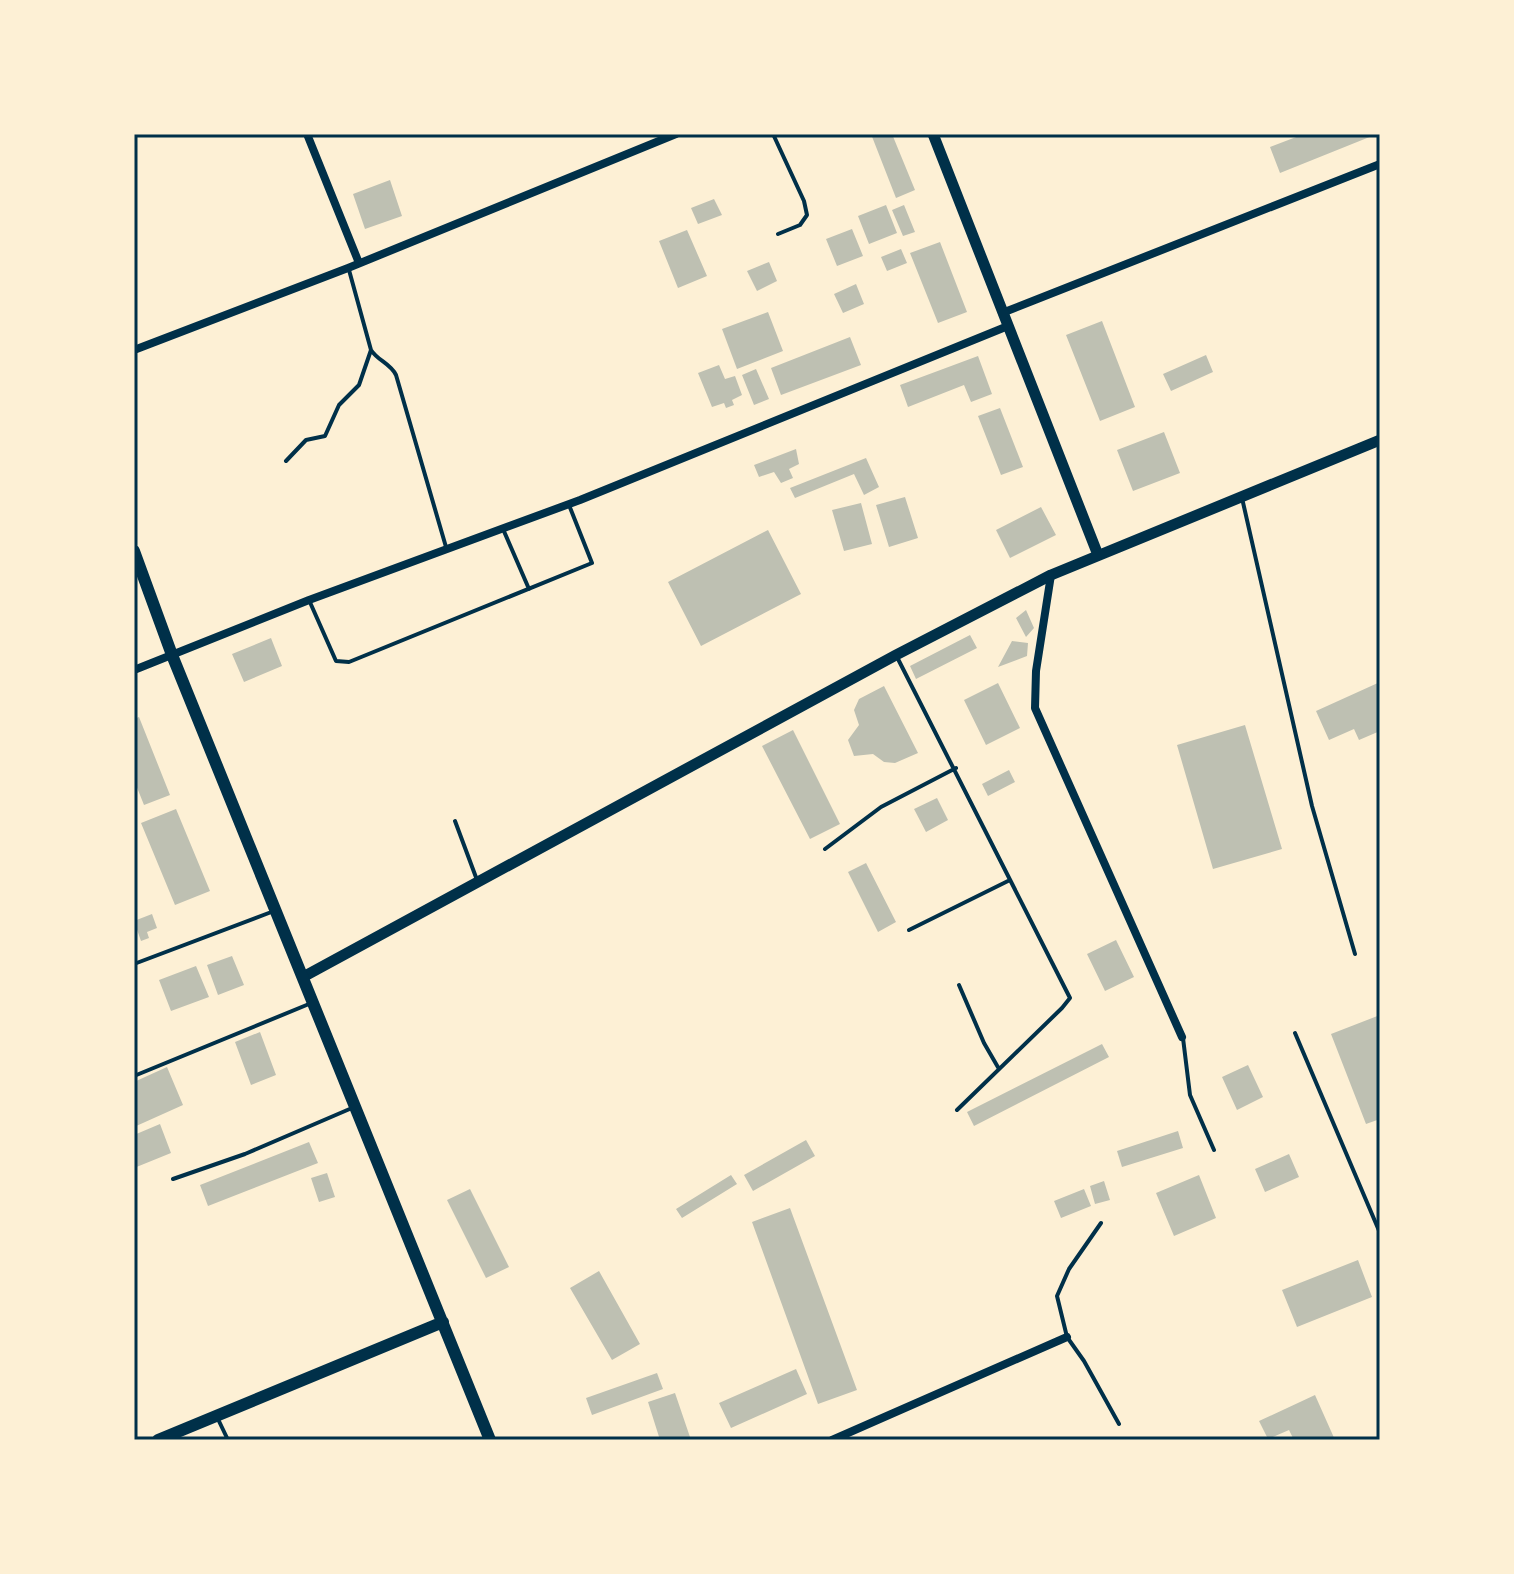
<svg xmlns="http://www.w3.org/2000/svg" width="1514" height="1574" font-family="Roboto,sans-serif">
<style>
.building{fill:#bec0b2}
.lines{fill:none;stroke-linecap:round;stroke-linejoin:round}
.service{stroke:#003049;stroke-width:4}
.minor{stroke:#003049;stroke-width:8}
.tertiary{stroke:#003049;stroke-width:11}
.secondary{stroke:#003049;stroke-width:12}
.neatline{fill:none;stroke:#003049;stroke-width:3}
</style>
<rect width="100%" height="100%" fill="#fdf0d5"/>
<path class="building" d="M871 134H892L915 190 896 198Z
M1304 134H1377L1280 173 1270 147Z
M390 180 402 216 365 229 353 194Z
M714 199 722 215 698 224 691 208Z
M886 205 897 233 869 244 858 216Z
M904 205 915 232 903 236 892 210Z
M852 229 863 256 837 266 826 239Z
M687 230 707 276 678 288 659 241Z
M940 242 967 312 938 323 910 253Z
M901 249 907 263 887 271 881 257Z
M769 262 777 281 757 291 747 271Z
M856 284 864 304 843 313 834 294Z
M768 312 783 351 737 369 722 329Z
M1102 321 1135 407 1100 421 1066 335Z
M850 337 861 365 781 395 771 368Z
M1206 355 1213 372 1171 391 1163 374Z
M978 356 992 394 971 402 964 385 908 407 900 385Z
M719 365 725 379 735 376 742 395 732 400 734 405 726 408 724 403 712 407 698 373Z
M756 369 769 399 754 405 742 375Z
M1000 408 1023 467 1001 475 978 416Z
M1164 432 1180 473 1133 491 1117 450Z
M796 449 799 464 789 469 793 478 781 483 774 472 759 477 754 465Z
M866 458 879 487 864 495 854 474 795 498 790 488Z
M905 497 918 538 889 547 876 505Z
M861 503 872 544 844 551 832 510Z
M1041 507 1056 535 1010 558 996 530Z
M768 530 801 594 701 646 668 582Z
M1026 610 1034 628 1026 637 1016 618Z
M970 635 977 648 916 679 910 666Z
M271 638 282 666 244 682 232 654Z
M1012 641 1028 643 1027 656 998 667Z
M1380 682V731L1359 740 1354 729 1329 740 1316 711Z
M998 683 1020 728 986 745 964 700Z
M884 686 918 753 895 763 884 762 873 754 854 756 848 740 859 725 854 710 859 699Z
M139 717 170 795 144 805 134 780V719Z
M1245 725 1282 849 1213 869 1177 745Z
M793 730 840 824 810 839 762 746Z
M1009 770 1015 782 988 796 982 784Z
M937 798 948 820 926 832 914 809Z
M176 809 210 891 175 905 141 823Z
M866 863 896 922 878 932 848 872Z
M152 914 157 928 147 932 149 938 141 941 134 921Z
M1116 940 1134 977 1105 991 1087 954Z
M232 956 244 985 218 995 207 965Z
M196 966 209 997 171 1011 159 980Z
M1380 1015V1119L1366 1124 1331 1034Z
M260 1032 276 1075 251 1085 235 1042Z
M1102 1044 1109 1057 974 1126 967 1112Z
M1248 1065 1263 1097 1237 1110 1222 1077Z
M167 1067 183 1105 134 1127V1082Z
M160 1124 171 1153 134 1168V1135Z
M1178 1131 1183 1148 1122 1167 1117 1151Z
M806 1140 815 1156 753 1191 744 1175Z
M309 1142 318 1163 208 1206 200 1185Z
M1289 1154 1299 1177 1265 1192 1255 1169Z
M327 1173 335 1197 319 1202 311 1178Z
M731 1175 737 1184 682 1218 676 1209Z
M1199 1175 1216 1218 1174 1236 1156 1193Z
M1104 1181 1110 1200 1095 1204 1090 1186Z
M470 1189 509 1267 486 1278 447 1200Z
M1084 1189 1091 1206 1061 1218 1054 1201Z
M790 1208 857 1390 818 1404 752 1222Z
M1358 1260 1372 1297 1297 1327 1282 1290Z
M599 1271 640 1344 612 1360 570 1288Z
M796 1369 807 1394 731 1428 719 1403Z
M657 1373 663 1389 592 1415 586 1398Z
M675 1393 691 1440H660L648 1402Z
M1315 1395 1335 1440H1294L1289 1430 1268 1439 1259 1421Z"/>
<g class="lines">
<path class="service" d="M773 134 804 201 807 215 800 225 778 234
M349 270 371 350C378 361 390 363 396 375L446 547
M286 461 306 440 325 436 339 405 359 385 371 350
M1242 498 1312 806 1355 954
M503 529 529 589
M309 600 336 661 349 662 592 563 569 505
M897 657 1070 998 1062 1008 957 1110
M455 821 477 880
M825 849 881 807 956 768
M909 930 1010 880
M134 964 274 911
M959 985 984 1043 999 1069
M1295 1033 1380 1233
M1183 1038 1190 1095 1214 1150
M134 1076 309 1004
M173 1179 245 1154 352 1108
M1101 1223 1069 1269 1057 1296 1067 1337 1084 1361 1119 1424
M217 1417 228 1440"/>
<path class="minor" d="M307 134 359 263
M1002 313 1380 164
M134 350 348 268 676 134
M1051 575 1036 671 1035 708 1182 1037
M134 670 309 600 580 500 1008 326
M832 1440 1067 1337"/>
<path class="tertiary" d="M933 134 1098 555
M303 977 896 655 1051 575 1380 440"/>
<path class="secondary" d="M134 551 172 655 490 1440
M158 1440 443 1322"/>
</g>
<rect width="1514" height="1574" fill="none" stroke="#fdf0d5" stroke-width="272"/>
<rect x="136" y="136" width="1242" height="1302" class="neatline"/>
</svg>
